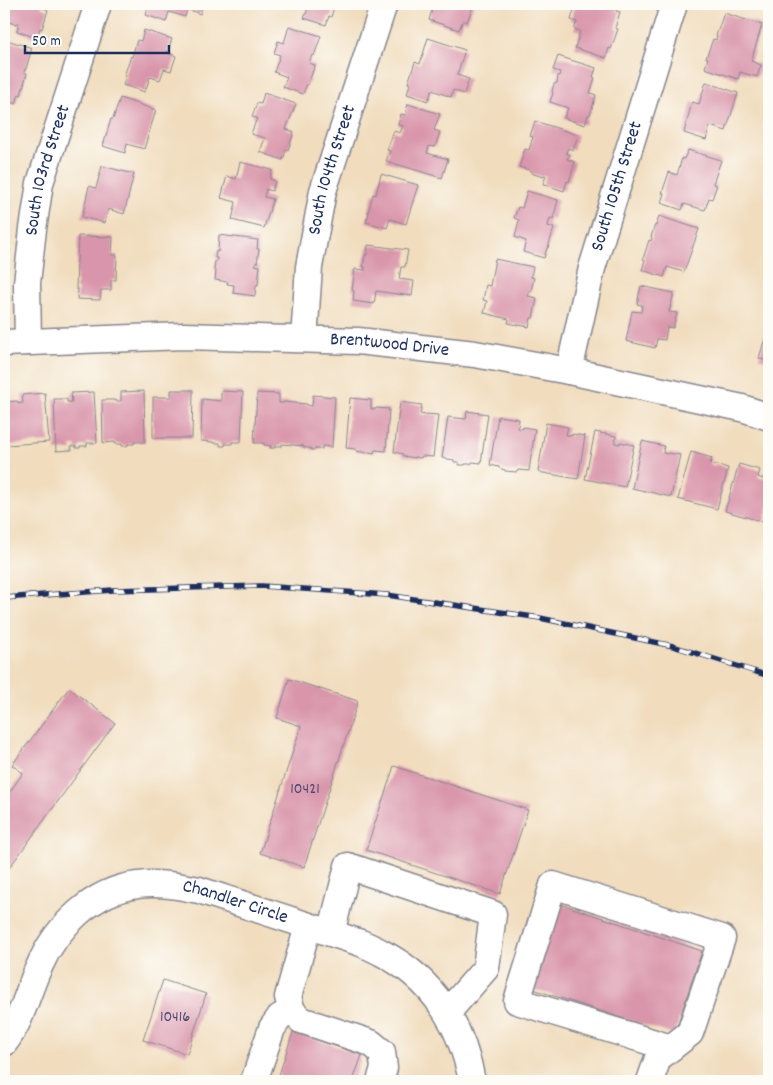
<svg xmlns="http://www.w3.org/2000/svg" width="773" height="1085" font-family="Dekko,sans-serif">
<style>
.building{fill:#d995ab}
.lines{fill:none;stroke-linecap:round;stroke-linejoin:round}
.minor-casing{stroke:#86868e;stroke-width:29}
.minor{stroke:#fff;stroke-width:26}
.rail-casing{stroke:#1b2f5e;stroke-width:5.5}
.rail{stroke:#fdfcf7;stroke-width:4;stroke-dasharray:11;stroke-linecap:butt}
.labels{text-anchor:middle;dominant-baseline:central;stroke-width:4;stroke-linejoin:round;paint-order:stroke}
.number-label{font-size:16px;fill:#4a4871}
.street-label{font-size:19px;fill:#1b2f5e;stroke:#fdfcf7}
</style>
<rect width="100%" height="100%" fill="#fdfcf7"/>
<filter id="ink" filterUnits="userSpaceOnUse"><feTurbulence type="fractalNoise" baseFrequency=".02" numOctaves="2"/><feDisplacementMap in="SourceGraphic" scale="10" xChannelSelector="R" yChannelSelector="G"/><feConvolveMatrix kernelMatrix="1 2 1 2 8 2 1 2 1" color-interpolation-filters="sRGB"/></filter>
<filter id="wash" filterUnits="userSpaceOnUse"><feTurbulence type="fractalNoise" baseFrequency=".0096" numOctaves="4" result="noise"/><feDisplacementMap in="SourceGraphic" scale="20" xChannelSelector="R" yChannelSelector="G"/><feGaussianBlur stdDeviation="1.12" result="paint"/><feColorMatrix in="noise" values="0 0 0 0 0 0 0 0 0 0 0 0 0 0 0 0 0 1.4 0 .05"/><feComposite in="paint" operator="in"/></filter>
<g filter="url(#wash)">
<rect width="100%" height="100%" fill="#f1ddbe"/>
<g id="blocks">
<path class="building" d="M4 4H42L41 7 48 10 42 29 40 28 37 38 17 31 19 23H17L16 24 4 21Z
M148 4H203L200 14 187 9 185 17 169 12 166 22 146 15 148 7H147Z
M292 4H335L331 17 329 16 326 25 304 18 308 9Z
M434 4H474L467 22 463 20 459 30 429 20Z
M576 4 582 6 583 4H618L616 11 620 12 615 28 618 29 611 49 609 48 606 58 575 48 580 31 574 29 577 22 571 20Z
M724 13 762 25 751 61 761 65 757 77 740 72 738 79 705 68 708 58H706L713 39 716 40 717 36H716Z
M289 26 321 36 314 56 312 55 309 63 315 65 308 84H307L303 94 283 87 287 77 274 72 280 55 274 53 278 41 284 43Z
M144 30 172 39 167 53 176 56 171 71 164 69 160 80 150 77 145 92 123 85 126 76H124L131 56 132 57 137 40 141 41Z
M428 38 465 50 457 75 469 79 464 94 453 90 451 97 432 90 428 101 407 94 410 84 408 83 415 62 420 64Z
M4 39 32 48 26 69H25L24 72 27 73 21 95 19 94 16 104 4 100Z
M558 56 596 68 593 77 595 78 590 93 596 95 590 115H588L585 125 564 118 568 108 550 102 553 93 552 91 554 84 557 83 558 75 559 76 560 72 553 70Z
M706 82 738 93 726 131 710 126 706 140 684 133 692 102 699 104Z
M264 93 296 104 286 129 294 132 288 150H286L283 160 260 152 265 138 251 134 257 118 252 117 257 103 261 104Z
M120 98 156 110 144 149 127 144 125 153 103 146 111 119H113Z
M408 104 440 114 434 130 440 132 435 147 429 146 427 153 448 159 442 178 386 161 390 151 387 150 394 131 400 133 403 126 398 125 401 114 405 115Z
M535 121 578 135 573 150 568 148 566 153 570 155 568 158H567V159L575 162 569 182 567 181 564 191 543 184 546 176 543 175V177L531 173 532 171 519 167 525 149 529 150 533 137 530 136Z
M688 150 721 160 713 184 717 185 712 199 709 198 705 210 684 204 682 210 661 203 664 193H662L669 172 677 175 682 158 684 159Z
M240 162 272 170 270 179 275 181 272 191 266 189 264 197 273 199 264 228 232 220 236 202 221 198 227 176 236 179Z
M102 166 134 174 124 214 108 209 105 223 82 217 89 186 96 188Z
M381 174 418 185 406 224 390 219 387 228 366 222 369 213H368L373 194 376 195Z
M527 191 558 200 553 219 550 218 548 226 554 228 548 248H547L544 258 523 252 526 241 515 237 519 220 514 218 518 207 522 208Z
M659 216 699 229 684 272 667 267 664 277 642 270 645 260 643 259 649 240 651 241 652 238 651 237 655 225 656 226Z
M219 235 258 240 257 249H259L257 263H255V265L260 266 258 285H256L255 296 233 293 234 285 227 284 228 282 215 280 216 271 214 270 215 261H217V258H215L216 251 218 252Z
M78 236 113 237 112 255H117L116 280H111V290H101L100 300 77 299 78 289H76Z
M368 245 408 250 405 267H401L399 279 414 281 412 296 376 291 374 304 353 301 354 291 352 290 355 269 365 270V267H363L365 255H367Z
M495 259 533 267 531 277 534 278 531 291H529L528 296 537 298 533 318H531L529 327 508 323 509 319 484 313 487 301 483 300 486 285 490 286Z
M641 286 674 293 669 312 677 313 673 328 667 327 665 340 657 339 655 348 626 341 632 311 641 312 642 305 637 304Z
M769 335V362L759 358 765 338H768Z
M171 390H193L192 438H153V397H171Z
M144 391 145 442H134V444H128L127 446H122V444H115V442L103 443 102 400H115V401H121V392Z
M221 391 243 392 241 442H232V444H225V446H220V443H213V442L201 441 202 399 221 401Z
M94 392 97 443H87V446H80V448H76V446H71L72 450 56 451 54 399H67V402H72L71 393Z
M45 393 49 442 7 445 4 402 18 401V404L23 403 22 395Z
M257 393 279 394V403H283V402L307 404V405L312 406 313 395 335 397 332 447 322 446V449H315V450H311V448H304V446L282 444V446H275V448H270L271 446 264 445V443H254Z
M350 398 371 400V409H376V408L389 409 386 451 375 450 374 453 368 452V453L356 451V449L346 448Z
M400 402 422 405 420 414 426 415V414L438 415 433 457 422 456 421 458 415 457V458L403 456V454L394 452Z
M467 411 488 414 481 463 472 462 471 464H465V465H459V462H454V460L442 458 448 417 466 419Z
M498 416 519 419 518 428 523 429V427L535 429 529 471 518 470 517 472 505 471V470L499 468V467L490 465Z
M546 423 568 427 566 435 572 436V434L585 436 578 479 538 472Z
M595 432 616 436 615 443 620 444V442L634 445 625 487 585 479Z
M642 441 664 446 663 453 667 454 668 453 680 455 671 497 632 488Z
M691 452 712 458 710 464 715 466V464L728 468 717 509 678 499Z
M739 464 760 470 758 477 763 479V477L769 479V503L764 522 725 511Z
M289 679 358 701 304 867 260 853 301 726 277 718Z
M69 688 115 723 7 871 4 868V800L23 773 12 765Z
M394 766 528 810 500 894 366 850Z
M555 902 702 951 674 1035 527 987Z
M163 980 206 994 187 1054 143 1040Z
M293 1032 362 1055 353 1081H277Z"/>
</g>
</g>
<g filter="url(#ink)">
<use href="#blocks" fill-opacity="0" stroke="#86868e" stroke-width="1"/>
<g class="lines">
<g class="minor-casing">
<g id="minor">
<path id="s1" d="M304 339 309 267 323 191 384 4"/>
<path id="s2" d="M28 342 27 283 33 229 40 183 98 4"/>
<path id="s3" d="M4 343 184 336 358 341 475 354 569 371 742 408 769 417"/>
<path id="s4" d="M569 371 592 268 674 4"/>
<path d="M308 926 288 997 292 1011 301 1020 371 1043 382 1052 384 1068 380 1081"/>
<path d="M331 933 348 866 493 914 486 968 447 1013"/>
<path id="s5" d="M4 1043C22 1021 27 992 39 967 56 927 93 890 138 885 158 882 179 886 199 890L361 943C368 946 375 949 382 953 433 979 462 1026 472 1081"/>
<path d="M254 1081 272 1028 280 1017 292 1011"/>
<path d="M650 1081 658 1058 690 1033 722 938 553 885 517 1001 671 1048"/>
</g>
</g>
<use href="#minor" class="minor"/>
<g class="rail-casing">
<path id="rail" d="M4 598 113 590 262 586 387 595 540 618 673 646 769 676"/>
</g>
<use href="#rail" class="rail"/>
</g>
</g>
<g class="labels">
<g class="number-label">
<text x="305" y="789">10421</text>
<text x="175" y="1017">10416</text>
</g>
<g class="street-label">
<text stroke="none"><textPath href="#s1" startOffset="172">South 104th Street</textPath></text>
<text stroke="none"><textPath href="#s2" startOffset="174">South 103rd Street</textPath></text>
<text stroke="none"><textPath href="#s4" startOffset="191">South 105th Street</textPath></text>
<text stroke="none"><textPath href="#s3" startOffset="386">Brentwood Drive</textPath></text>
<text stroke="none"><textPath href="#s5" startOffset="318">Chandler Circle</textPath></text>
</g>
</g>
<rect width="773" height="1085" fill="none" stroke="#fdfcf7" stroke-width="20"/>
<path d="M25 45v8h144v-8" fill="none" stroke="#1b2f5e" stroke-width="2.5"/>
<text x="32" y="45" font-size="15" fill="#1b2f5e" stroke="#fdfcf7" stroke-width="4" paint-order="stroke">50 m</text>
</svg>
